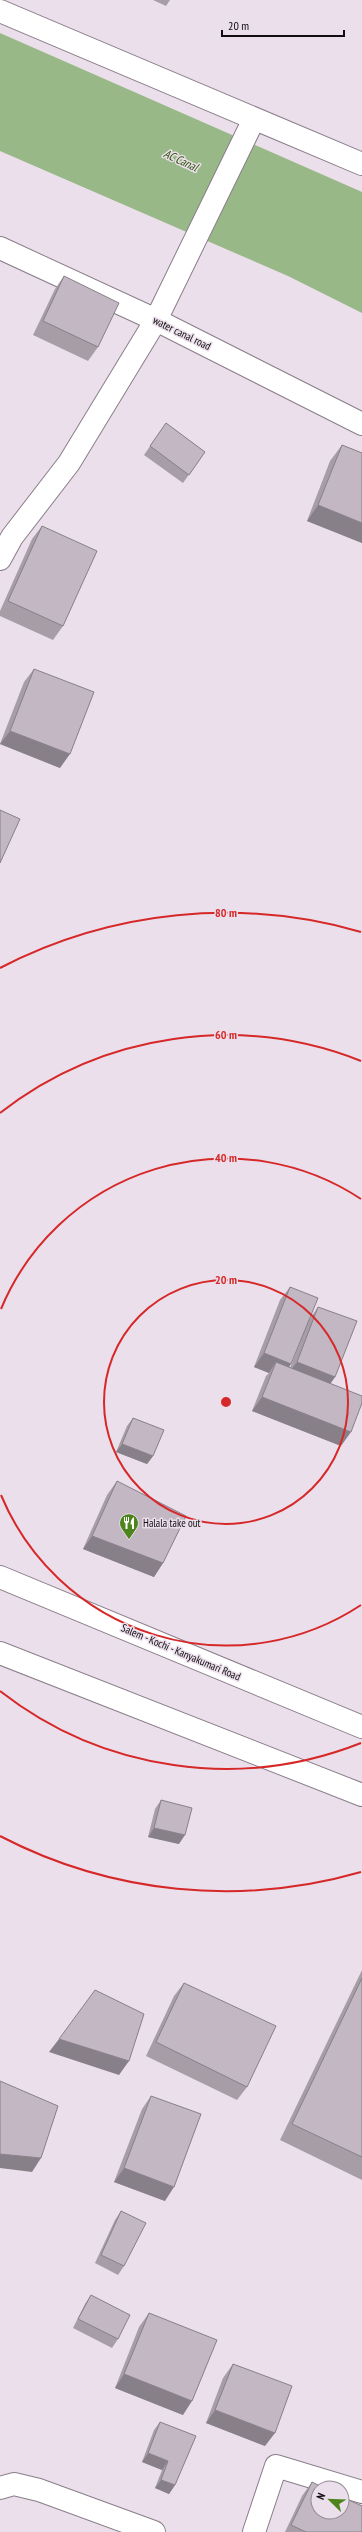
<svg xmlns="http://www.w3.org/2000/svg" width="362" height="2532" font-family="'PT Sans Narrow',sans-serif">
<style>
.water{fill:#99b887}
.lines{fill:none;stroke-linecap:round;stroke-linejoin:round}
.minor-casing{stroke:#897e89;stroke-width:24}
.trunk-casing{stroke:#897e89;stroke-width:24}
.minor{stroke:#fff;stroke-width:22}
.trunk{stroke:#fff;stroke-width:22}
.wall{fill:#a79da7;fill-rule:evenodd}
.shaded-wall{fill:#888088}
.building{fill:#c2b7c2;stroke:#888088}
.ring{fill:none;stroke:#d62828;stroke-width:2}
.labels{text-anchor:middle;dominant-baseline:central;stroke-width:3;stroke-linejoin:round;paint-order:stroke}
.street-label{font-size:11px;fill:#100c10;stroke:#eadfea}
.poi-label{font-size:11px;fill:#100c10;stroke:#eadfea;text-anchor:start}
.water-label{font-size:12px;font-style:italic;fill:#2e540b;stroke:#eadfea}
.centre{fill:#d62828;stroke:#eadfea;stroke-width:2}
.ring-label{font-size:12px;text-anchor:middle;font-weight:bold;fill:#d62828;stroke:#eadfea;stroke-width:3;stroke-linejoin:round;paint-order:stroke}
</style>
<rect width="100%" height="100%" fill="#eadfea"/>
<path class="water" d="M0 33 362 192V313L288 276 0 151Z"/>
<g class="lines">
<g class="minor-casing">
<path id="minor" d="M0 11 362 164
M0 248 156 320 362 424
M0 559 12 537 69 463 156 320 254 119
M0 2488 14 2484 39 2490 154 2532
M254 2532 276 2466 362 2492"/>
</g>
<g class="trunk-casing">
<path id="trunk" d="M0 1577 362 1727
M0 1653 362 1795"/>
</g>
<use href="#minor" class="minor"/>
<use href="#trunk" class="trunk"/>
</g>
<path class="wall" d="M153 0H170L166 6Z
M64 276 98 347 88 361 33 335 55 289Z
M166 423 205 452 183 483 144 455Z
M342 445 362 453V543L307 521 330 461Z
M42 526 63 626 53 640 0 616V611L32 539Z
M34 669 60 768 0 744 24 682Z
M290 1287 309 1320 318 1307 335 1377 330 1384 341 1446 252 1411 266 1376 269 1373 254 1367 280 1300ZM302 1338 290 1368 289 1367Z
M133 1418 153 1456 147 1464 116 1452 127 1426Z
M117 1481 163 1563 154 1577 83 1549 107 1495Z
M161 1800 179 1844 148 1837 155 1809Z
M362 1970V2180L280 2140Z
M184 1983 247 2087 237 2100 146 2056 174 1996Z
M151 2096 165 2201 114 2182 142 2109Z
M121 2211 124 2266 118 2275 95 2263 115 2220Z
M91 2295 118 2339 112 2348 73 2328 85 2304Z
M149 2313 183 2415 115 2388 139 2327Z
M233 2364 265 2446 206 2423 223 2378Z
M160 2422 175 2485 169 2494 155 2488 162 2470 142 2462 154 2430Z
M312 2482 362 2532H285L302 2496Z"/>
<path class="shaded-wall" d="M318 505 362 523V543L307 521Z
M10 731 70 754 60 768 0 744Z
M264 1353 291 1364 282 1378 276 1362 269 1373 254 1367Z
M297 1362 335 1377 326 1390 287 1375Z
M262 1397 351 1432 341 1446 252 1411Z
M122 1444 153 1456 147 1464 116 1452Z
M92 1536 163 1563 154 1577 83 1549Z
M154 1828 185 1835 179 1844 148 1837Z
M59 2039 129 2061 119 2075 49 2052Z
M0 2154 41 2158 32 2172 0 2168Z
M124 2168 174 2187 165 2201 114 2182Z
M124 2374 192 2401 183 2415 115 2388Z
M215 2410 275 2433 265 2446 206 2423Z
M148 2453 168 2461 162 2470 142 2462Z
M161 2480 175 2485 169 2494 155 2488Z"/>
<path class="building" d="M64 276 119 303 98 347 43 321Z
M166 423 205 452 189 475 150 446Z
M342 445 362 453V523L318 505Z
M42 526 97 551 63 626 8 601Z
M34 669 94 692 70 754 10 731Z
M0 810 20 819 0 863Z
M290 1287 318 1298 291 1364 264 1353Z
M318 1307 357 1321 335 1377 297 1362Z
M276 1362 362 1396V1403L351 1432 262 1397Z
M133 1418 164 1430 153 1456 122 1444Z
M117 1481 186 1516 163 1563 92 1536Z
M161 1800 192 1808 185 1835 154 1828Z
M362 1978V2157L292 2124Z
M184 1983 276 2026 247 2087 156 2042Z
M95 1990 144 2014 129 2061 59 2039Z
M0 2081 58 2106 41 2158 0 2154Z
M151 2096 201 2114 174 2187 124 2168Z
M121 2211 146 2223 124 2266 101 2255Z
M91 2295 130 2315 118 2339 78 2319Z
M149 2313 217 2340 192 2401 124 2374Z
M233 2364 292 2386 275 2433 215 2410Z
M160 2422 196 2436 175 2485 161 2480 168 2461 148 2453Z
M312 2482 324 2488H318V2512H342V2497L362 2506V2532H306L291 2525Z"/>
<g class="ring">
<circle cx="226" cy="1402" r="122"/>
<path d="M361 1605A244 244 0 0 1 1 1495M1 1309A244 244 0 0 1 361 1199"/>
<path d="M361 1743A367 367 0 0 1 0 1691M0 1113A367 367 0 0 1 361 1061"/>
<path d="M361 1872A489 489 0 0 1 0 1836M0 968A489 489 0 0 1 361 932"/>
</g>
<defs>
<g id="restaurant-pin" transform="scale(1)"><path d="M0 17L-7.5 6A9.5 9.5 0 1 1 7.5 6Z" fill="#4d841c" stroke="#eadfea"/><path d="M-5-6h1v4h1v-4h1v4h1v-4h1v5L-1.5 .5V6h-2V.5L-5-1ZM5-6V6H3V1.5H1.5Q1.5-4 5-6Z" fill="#fff"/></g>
</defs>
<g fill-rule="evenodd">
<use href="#restaurant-pin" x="129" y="1523"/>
</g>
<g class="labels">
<g class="street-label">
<text transform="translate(182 333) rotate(26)">water canal road</text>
<text transform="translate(181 1652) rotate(23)">Salem - Kochi - Kanyakumari Road</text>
</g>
<g class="poi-label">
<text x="143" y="1523">Halala take out</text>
</g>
<g class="water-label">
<text transform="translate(181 160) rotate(25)">AC Canal</text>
</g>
</g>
<circle cx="226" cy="1402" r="6" class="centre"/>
<g class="ring-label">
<text x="226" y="917">80 m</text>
<text x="226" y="1039">60 m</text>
<text x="226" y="1162">40 m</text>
<text x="226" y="1284">20 m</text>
</g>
<g transform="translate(330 2500) rotate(293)"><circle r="19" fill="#eadfea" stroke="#938b93"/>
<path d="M0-3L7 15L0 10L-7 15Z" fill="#4d841c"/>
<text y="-6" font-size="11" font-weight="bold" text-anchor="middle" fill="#100c10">N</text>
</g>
<path d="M222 30v6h122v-6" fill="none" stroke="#100c10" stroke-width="2"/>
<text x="228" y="30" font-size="12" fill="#100c10" stroke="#eadfea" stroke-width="3" paint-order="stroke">20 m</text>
</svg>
